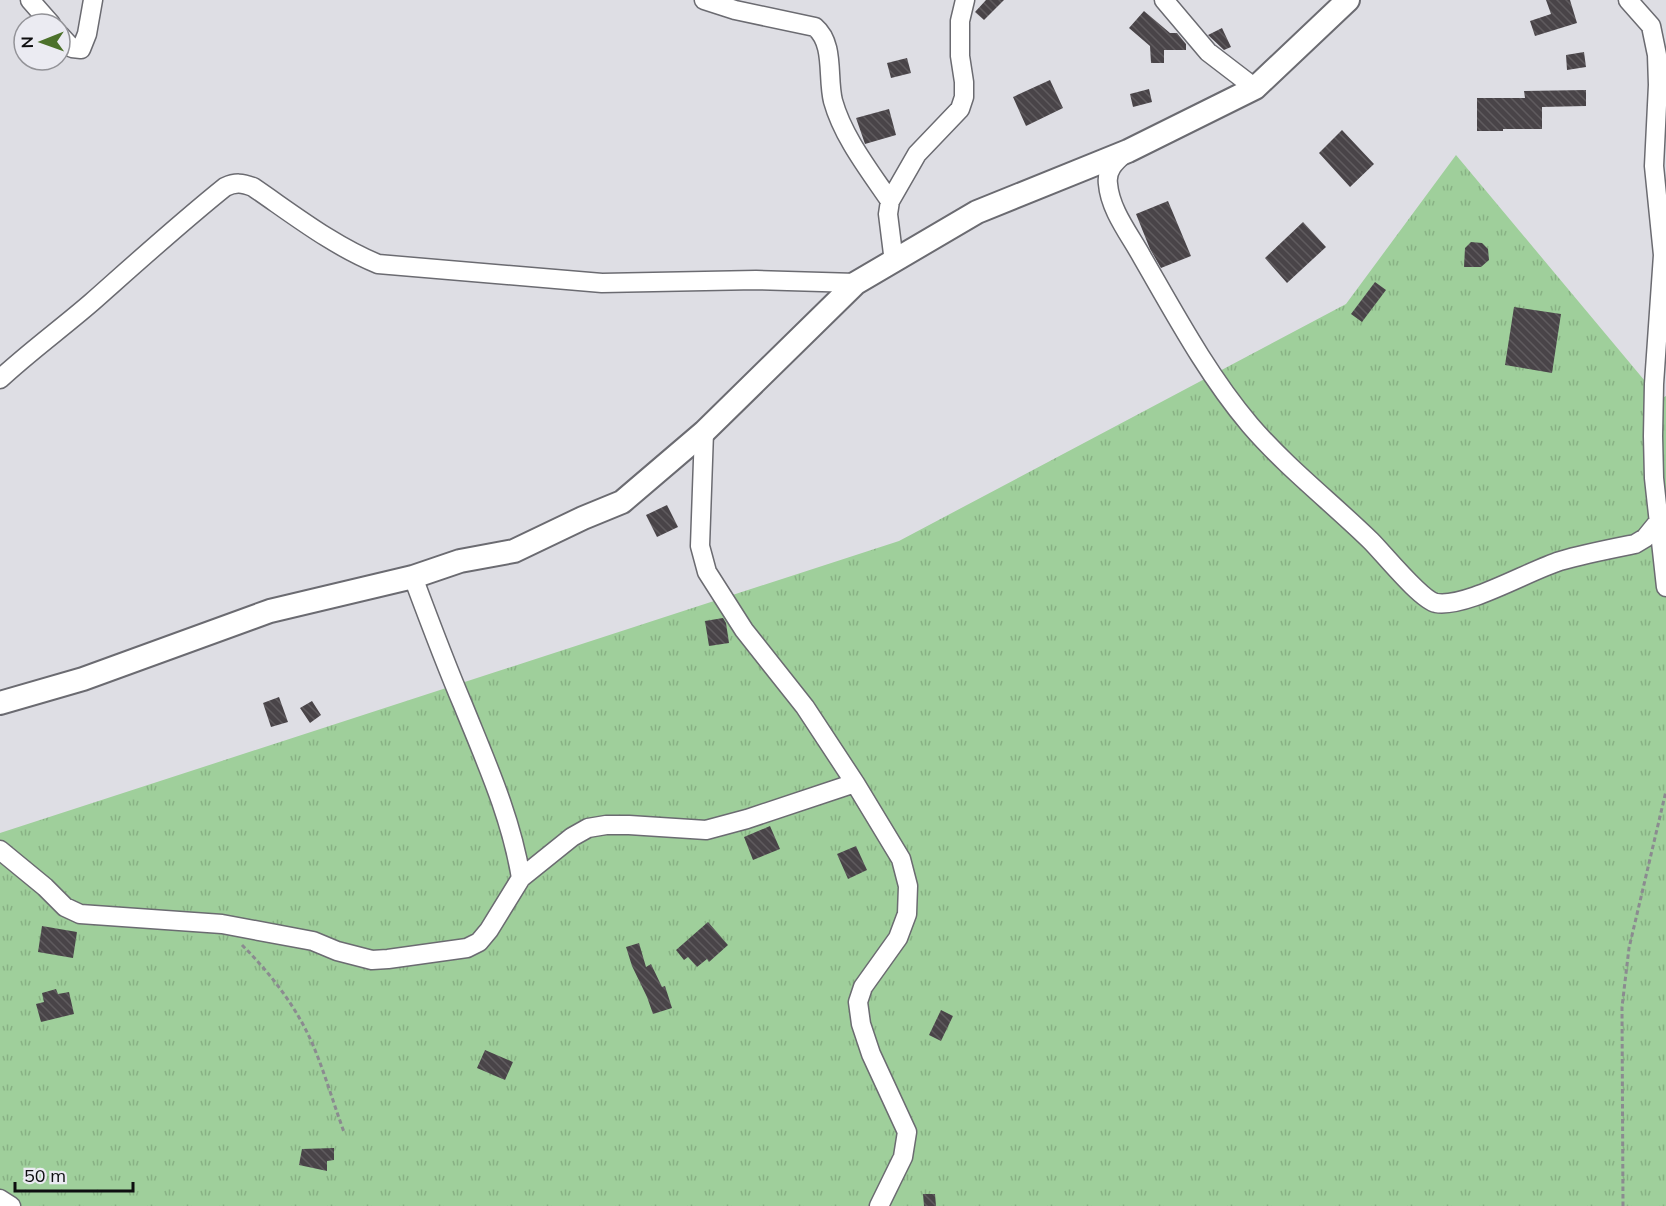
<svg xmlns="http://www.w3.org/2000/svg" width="1666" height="1206" font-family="Mulish,sans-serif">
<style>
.grass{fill:url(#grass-tufts)}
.building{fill:url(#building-back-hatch)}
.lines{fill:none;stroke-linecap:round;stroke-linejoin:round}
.minor-casing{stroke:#6b6b71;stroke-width:21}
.tertiary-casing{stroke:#6b6b71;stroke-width:26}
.path{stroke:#8b8b90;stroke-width:3;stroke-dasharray:4.5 3;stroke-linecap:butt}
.minor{stroke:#fff;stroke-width:18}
.tertiary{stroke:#fff;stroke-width:22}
</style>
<defs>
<pattern id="grass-tufts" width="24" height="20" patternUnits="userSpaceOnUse" patternTransform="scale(1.5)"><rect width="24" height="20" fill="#9fcf9b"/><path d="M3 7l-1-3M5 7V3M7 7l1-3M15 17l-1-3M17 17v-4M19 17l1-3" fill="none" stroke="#88b184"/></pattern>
<pattern id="building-back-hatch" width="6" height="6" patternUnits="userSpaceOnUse" patternTransform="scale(1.5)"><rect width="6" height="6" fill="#494448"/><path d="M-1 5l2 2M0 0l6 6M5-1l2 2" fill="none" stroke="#5f5b5e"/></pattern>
</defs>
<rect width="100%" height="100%" fill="#dedee4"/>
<path class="grass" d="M1456 155 1660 399 1666 396V1206H0V833L899 541 1346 304Z"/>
<path class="building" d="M986 0H1004L984 20 975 12Z
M1546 0H1570L1577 23 1535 36 1530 21 1551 14Z
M1144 11 1170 33H1177L1186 44V50H1164V63H1151L1150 46 1129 28Z
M1222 28 1231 47 1224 50 1208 35Z
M1584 52 1586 67 1567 70 1566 55Z
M907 58 911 73 891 78 887 63Z
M1050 80 1063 108 1026 126 1013 97Z
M1149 89 1152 102 1133 107 1130 94Z
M1586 90V106L1542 107V129H1503V131H1477V98H1525L1524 91Z
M889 109 896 135 865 144 856 118Z
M1342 130 1374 164 1350 187 1319 153Z
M1168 201 1191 256 1161 268 1150 249 1136 214Z
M1303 222 1326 247 1287 283 1265 258Z
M1471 242 1482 243 1488 249 1489 260 1481 267H1464L1465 248Z
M1375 282 1386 290 1362 322 1351 314Z
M1514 307 1561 314 1552 373 1505 365Z
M667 505 678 527 657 537 646 515Z
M723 618 726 623 729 643 709 646 705 621Z
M279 697 288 722 271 727 263 703Z
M312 701 321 715 310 723 300 708Z
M770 826 780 849 753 860 744 837Z
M856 846 867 870 848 879 837 854Z
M708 922 728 945 709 962 707 959 697 967 688 957 684 960 676 950Z
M42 926 77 932 73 958 38 952Z
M639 943 646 967 651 964 662 987 665 986 672 1008 653 1014 647 997 632 966 626 947Z
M56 989 58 994 69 992 74 1014 41 1022 36 1004 44 1002 42 993Z
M941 1010 953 1016 941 1041 929 1035Z
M485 1050 513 1062 505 1080 477 1068Z
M334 1148V1160L327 1161V1171L299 1165 302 1149Z
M923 1194H935L936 1206H924Z"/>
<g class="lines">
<g class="minor-casing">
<path id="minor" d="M30 0 51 24
M704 0 735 10 815 27C835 44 827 77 833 101 843 137 869 170 890 201
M1164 0 1208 52 1255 88
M1628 0 1651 26 1657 55 1658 85 1654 166 1663 255 1654 384 1653 436 1654 478 1666 587
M60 35 72 48 81 49 87 34 93 0
M1124 154C1115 162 1106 170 1108 184 1110 210 1130 235 1142 257 1175 314 1207 374 1250 425 1286 467 1331 502 1371 541 1384 554 1421 600 1436 603 1466 608 1528 571 1560 561 1584 554 1610 549 1635 544L1645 538 1658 522
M894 262 888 214 890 201 917 154 960 109 964 97V82L960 56V21L965 0
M0 379C29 352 62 328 92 302 136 263 179 224 225 187 236 182 242 183 253 187 294 215 332 245 378 264L602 283 756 280 856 283
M704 432 700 546 707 572 744 630 805 707 855 783 901 859 908 886 907 914 898 938 863 987 858 1002 861 1024 871 1054 907 1132 903 1157 879 1206
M413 577C429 620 445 663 463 705 486 762 511 817 521 878
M0 850 45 887 65 907 80 914 222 924 313 941 337 951 372 960 388 959 467 948 479 942 489 930 521 878 572 837 588 828 606 825H629L706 830 747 819 855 783
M0 1199 11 1206"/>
</g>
<g class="tertiary-casing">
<path id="tertiary" d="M0 703 83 679 270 611 413 577 460 561 514 551 583 518 622 502 704 432 856 283 977 212 1128 151 1255 88 1348 0"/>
</g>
<path class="path" d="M242 945C272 975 299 1010 315 1050 326 1077 334 1105 344 1132
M1623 1206 1622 1007 1629 948 1666 791"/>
<use href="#minor" class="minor"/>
<use href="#tertiary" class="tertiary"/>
</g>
<g transform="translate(42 42) rotate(269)"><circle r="28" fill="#ebebf2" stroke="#939398" stroke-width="1.5"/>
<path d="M0-4.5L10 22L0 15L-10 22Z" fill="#4c712b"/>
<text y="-9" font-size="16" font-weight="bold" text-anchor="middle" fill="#0e0e10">N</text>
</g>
<path d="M15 1182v9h118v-9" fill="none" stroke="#0e0e10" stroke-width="3"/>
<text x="24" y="1182" font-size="18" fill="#0e0e10" stroke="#ebebf2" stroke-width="4.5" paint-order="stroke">50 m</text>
</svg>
